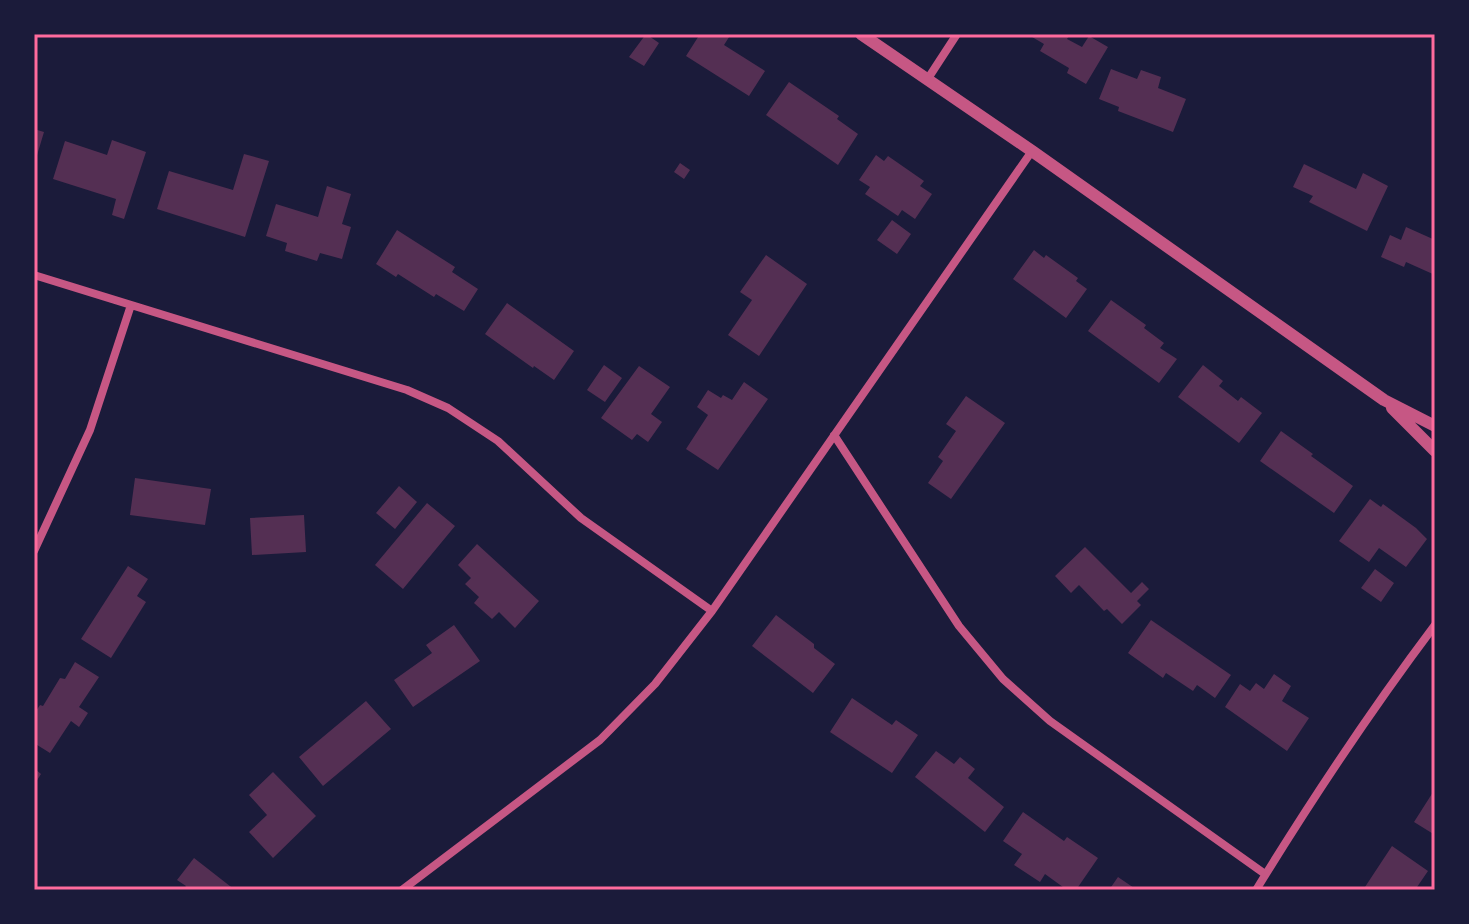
<svg xmlns="http://www.w3.org/2000/svg" width="1469" height="924" font-family="'Sofia Sans Condensed',sans-serif">
<style>
.building{fill:#542f53}
.lines{fill:none;stroke-linecap:round;stroke-linejoin:round}
.minor{stroke:#c65784;stroke-width:8}
.tertiary{stroke:#c65784;stroke-width:12}
.neatline{fill:none;stroke:#ff6b9d;stroke-width:3}
</style>
<rect width="100%" height="100%" fill="#1b1b3a"/>
<path class="building" d="M646 34 659 43 644 66 629 57Z
M700 34H731L724 45 765 71 749 96 686 56Z
M1027 34H1070L1067 39 1082 47 1089 36 1108 47 1086 84 1067 73 1069 68 1040 51 1044 44Z
M1111 69 1137 79 1141 70 1161 77 1158 88 1186 99 1173 132 1118 111 1119 107 1099 99Z
M789 82 839 116 837 119 858 134 838 165 766 115Z
M34 129 44 132 35 162H34Z
M112 140 146 152 124 219 112 215 116 199 53 179 65 141 107 155Z
M244 154 269 161 245 237 157 209 169 171 233 190Z
M876 155 884 161 888 156 924 181 920 186 932 194 915 219 902 210 898 216 865 194 870 187 859 180Z
M680 163 690 170 684 179 674 172Z
M1304 164 1356 189 1363 173 1388 186 1367 231 1309 202 1313 196 1293 187Z
M327 186 351 194 342 224 351 227 342 259 320 253 317 261 285 251 287 243 266 236 276 204 318 217Z
M892 220 911 234 897 254 877 240Z
M1406 227 1435 240V275L1406 262 1404 267 1381 257 1390 235 1401 240Z
M397 230 455 267 452 272 478 289 464 311 436 294 434 297 398 274 396 277 376 264Z
M1034 250 1044 258 1046 255 1078 278 1076 281 1087 289 1066 318 1013 279Z
M766 255 807 284 759 356 728 335 752 300 740 292Z
M1111 300 1146 325 1144 328 1164 343 1160 348 1177 359 1159 383 1088 331Z
M507 303 574 351 554 380 534 366 533 368 485 334Z
M604 365 622 378 605 402 587 390Z
M1203 365 1223 381 1219 386 1238 401 1241 397 1262 413 1239 443 1178 397Z
M639 366 670 387 651 414 662 422 648 442 637 434 632 440 601 418Z
M744 382 768 399 718 470 686 449 708 415 697 407 708 390 721 398 723 395 732 400Z
M966 396 1005 423 951 499 928 483 943 461 938 457 956 431 946 424Z
M1281 431 1313 454 1311 456 1353 486 1334 513 1260 461Z
M135 478 211 489 205 525 130 515Z
M399 486 417 502 395 529 376 513Z
M1370 499 1381 507 1383 504 1416 528 1427 539 1406 567 1379 548 1369 562 1339 541Z
M427 503 455 526 403 589 375 565Z
M304 515 306 552 252 555 250 518Z
M477 544 539 601 515 628 499 612 492 619 474 603 479 597 465 584 471 578 458 565Z
M1085 547 1131 593 1142 582 1149 589 1137 601 1141 605 1122 624 1107 609 1104 611 1079 585 1071 593 1055 576Z
M128 566 148 579 137 596 146 602 111 658 81 639Z
M1375 569 1394 583 1381 602 1361 588Z
M776 615 814 644V648L835 664 813 693 752 646Z
M1151 620 1231 675 1215 698 1197 685 1193 691 1166 673 1163 678 1128 653Z
M454 625 480 661 413 707 394 680 432 653 426 645Z
M75 662 99 677 79 707 88 713 79 727 71 721 50 753 34 743V714L40 705 43 706 60 678 65 679Z
M1274 674 1291 686 1282 701 1309 718 1287 751 1225 707 1240 684 1250 691 1256 683 1264 689Z
M852 698 892 725 896 720 918 735 892 773 830 732Z
M366 701 391 729 323 786 299 757Z
M936 751 954 764 960 757 975 769 968 778 1004 807 985 832 915 777Z
M34 768 41 774 34 785Z
M273 772 316 816 273 858 249 832 267 815 249 795Z
M1435 789V835L1414 822Z
M1023 812 1064 841 1067 837 1098 858 1076 890H1067L1045 874 1040 882 1014 865 1022 854 1003 841Z
M1392 846 1428 871 1415 890H1363Z
M194 858 235 890H183L186 886 177 880Z
M1118 877 1137 890H1109Z"/>
<g class="lines">
<path class="minor" d="M927 80 957 34
M34 275 407 390 448 408 498 441 581 518 712 611
M834 435 959 626 1003 679 1050 721 1265 874
M34 551 90 430 131 305
M402 890 600 740 655 684 712 611 1032 151
M1256 890C1312 799 1371 710 1435 625"/>
<path class="tertiary" d="M861 34 1032 151 1384 400 1435 426
M1392 408 1435 451"/>
</g>
<rect width="1469" height="924" fill="none" stroke="#1b1b3a" stroke-width="72"/>
<rect x="36" y="36" width="1397" height="852" class="neatline"/>
</svg>
